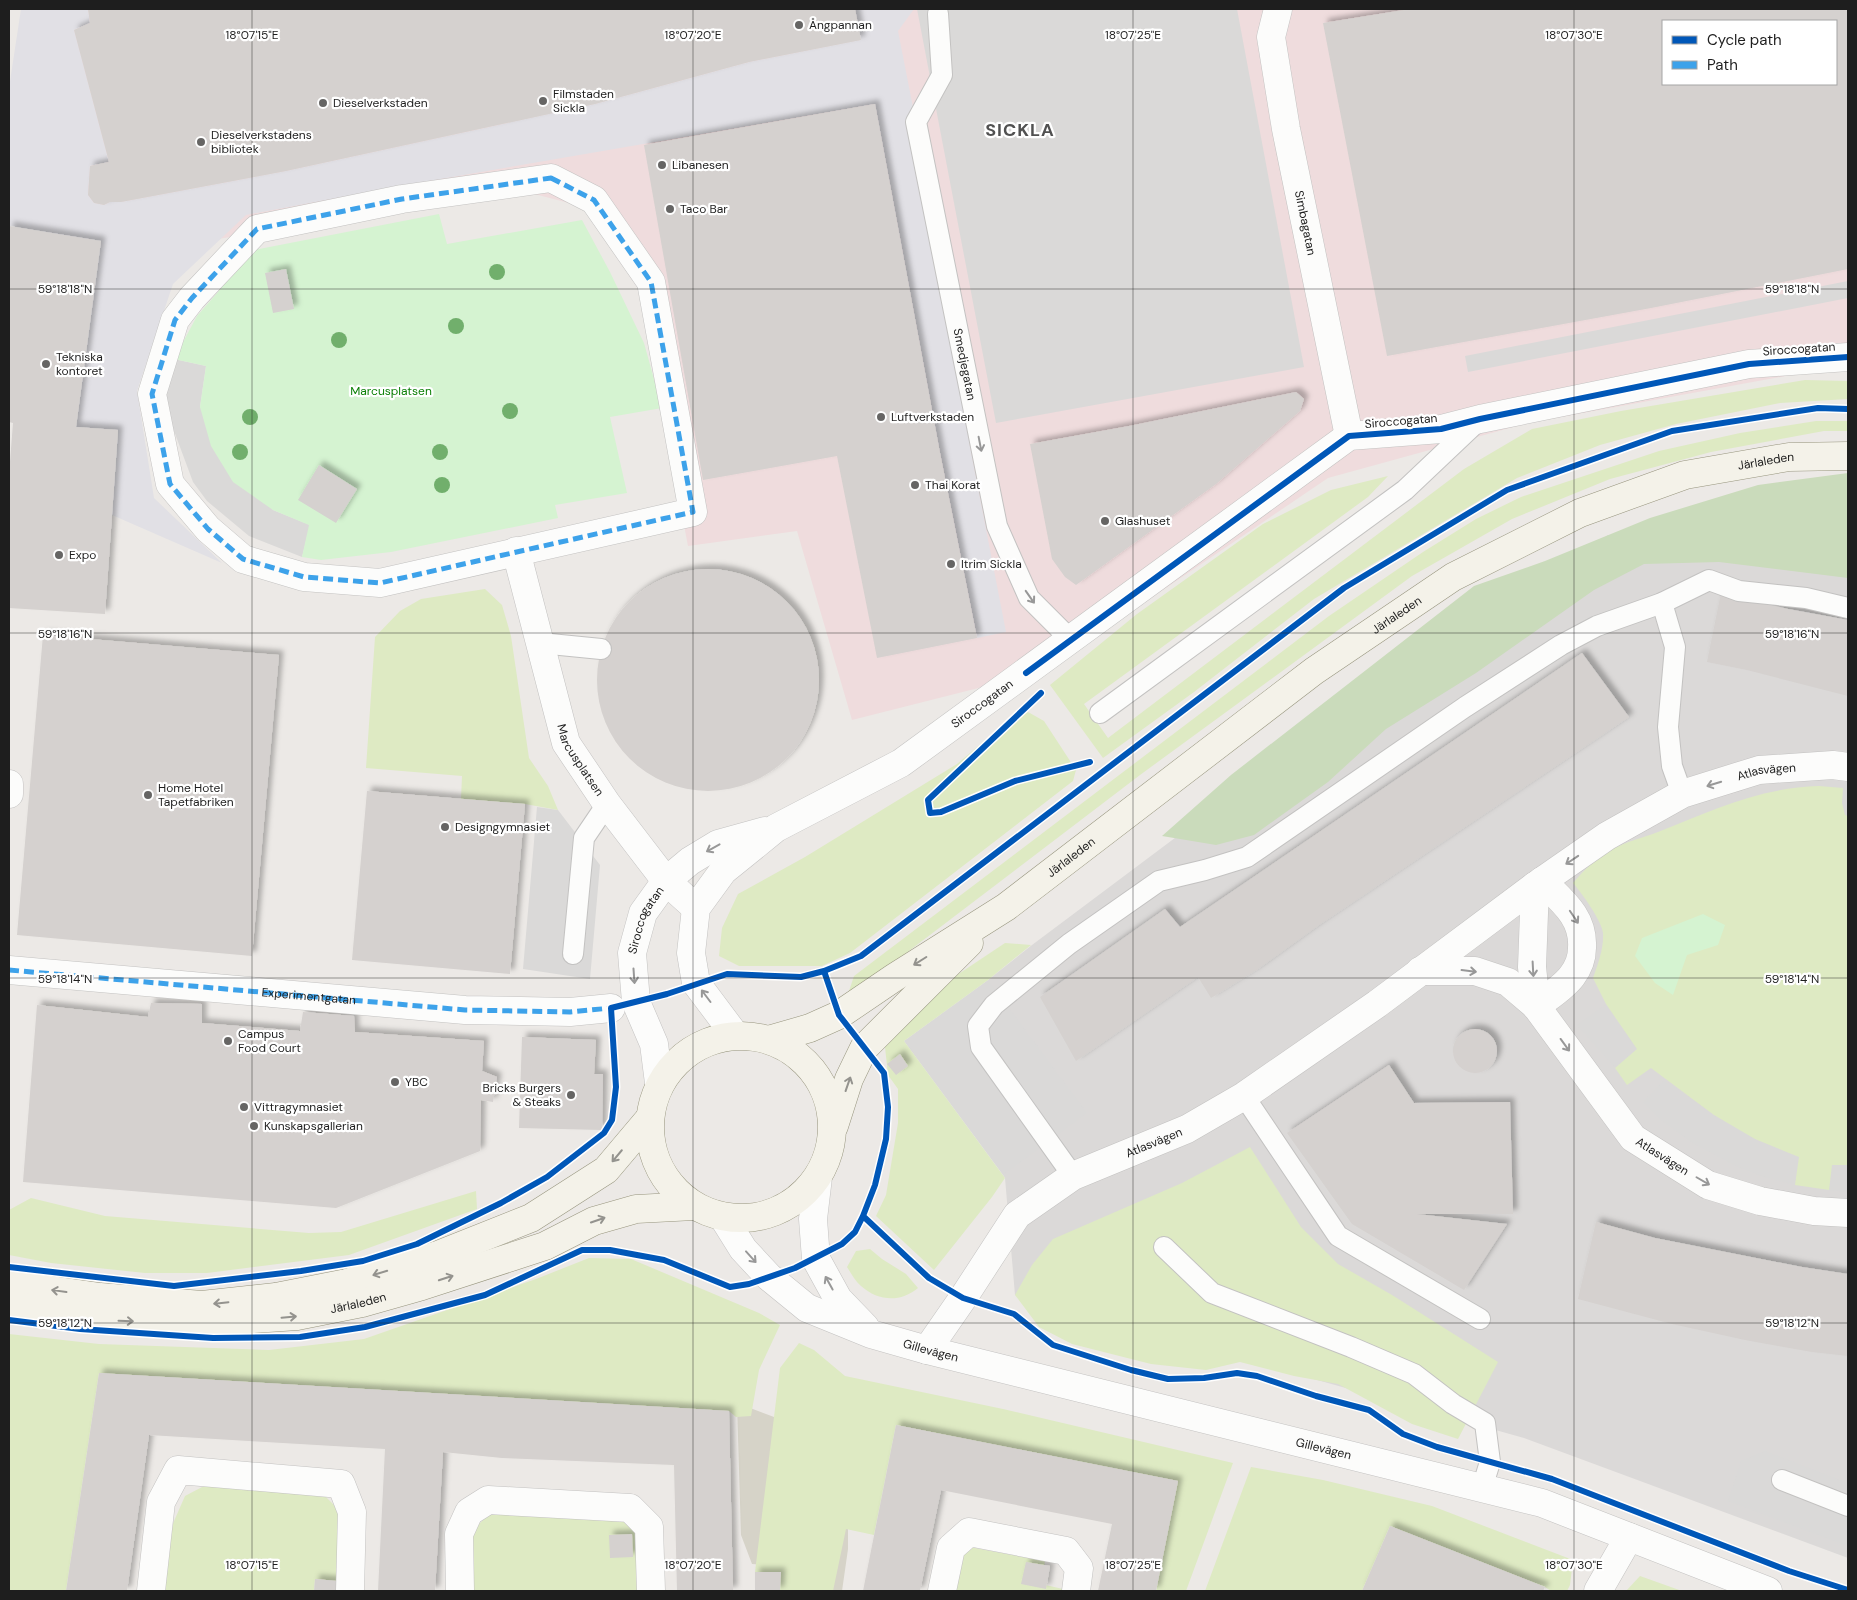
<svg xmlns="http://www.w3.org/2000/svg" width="1857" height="1600" font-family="'DM Sans',sans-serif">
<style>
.residential{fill:#dbd9d8}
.commercial{fill:#efdcdd;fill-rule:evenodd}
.religious{fill:#dad9d8}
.construction{fill:#d6d3c8}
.grass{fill:#deeac3}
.forest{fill:#cadbbb}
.park{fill:#d5f3d1}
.plaza{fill:#e1e0e5}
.building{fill:#d5d1cf;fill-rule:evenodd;filter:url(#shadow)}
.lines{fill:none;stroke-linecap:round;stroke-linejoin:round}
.service-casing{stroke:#c3c2c1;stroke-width:22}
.minor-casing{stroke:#c3c2c1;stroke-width:29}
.secondary-casing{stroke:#97957e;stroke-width:29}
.service{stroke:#fcfcfb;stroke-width:20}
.minor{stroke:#fcfcfb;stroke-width:28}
.secondary{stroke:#f4f2e9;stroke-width:28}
.quiet{stroke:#3da2ea;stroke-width:5;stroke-dasharray:10 5;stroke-linecap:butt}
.cycleway-casing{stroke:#fff;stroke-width:9}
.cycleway{stroke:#0057b8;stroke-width:6}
.tree{fill:#71af6c}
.oneway{stroke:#989898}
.oneway2{stroke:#94938e}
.ticks{fill:none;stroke:#1e1e1e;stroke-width:1;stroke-opacity:0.45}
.poi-dot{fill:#666564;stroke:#fff;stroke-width:2}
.labels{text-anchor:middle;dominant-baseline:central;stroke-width:4.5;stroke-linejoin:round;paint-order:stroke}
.poi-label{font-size:12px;fill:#1e1e1e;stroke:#fff;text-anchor:start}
.street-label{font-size:12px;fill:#1e1e1e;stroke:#fff}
.park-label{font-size:12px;fill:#0d8008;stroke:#fff}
.district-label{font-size:18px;font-weight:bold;letter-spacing:1px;fill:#515151;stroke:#fff}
.ticks-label{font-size:12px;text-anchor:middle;fill:#1e1e1e;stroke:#fff;stroke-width:4.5;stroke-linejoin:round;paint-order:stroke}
</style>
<defs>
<filter id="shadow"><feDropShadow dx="4.5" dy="-4.5" stdDeviation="2.5" flood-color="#0004"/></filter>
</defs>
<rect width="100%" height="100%" fill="#ece9e6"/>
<path class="residential" d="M1608 535 1848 550V1558L1524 1438 1015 1295 1005 1178 1003 1175 988 980 1032 945 1251 781Z"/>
<path class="commercial" d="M48 9H1848V371L1802 373 1528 423 1328 478 1042 672 852 720 797 531 688 546 637 279 584 207 523 191 122 254 37 158ZM1663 21H1836V84H1663Z"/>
<path class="religious" d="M917 9H1237L1304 367 996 423Z
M1848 281V298L1468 372 1465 356Z
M174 359 206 366 200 407 273 510 310 525 302 557 249 536 207 501 193 482 164 404Z
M1847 766H1848V816L1845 815 1842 803Z
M537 807 558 810 600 865 590 979 523 969Z
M988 980 1087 1113 1003 1175 904 1041Z
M1606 1004 1637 1049 1615 1068 1577 1025Z
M1664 1080 1714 1115 1755 1139 1800 1157 1795 1185 1767 1178 1738 1167 1694 1144 1662 1121 1643 1102Z
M1832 1165H1848V1192L1829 1190Z
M1765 1451 1848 1483V1546L1728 1501 1741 1461Z"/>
<path class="construction" d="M737 1403 798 1426 848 1465V1549L842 1591H791L790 1566 752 1564 741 1535Z"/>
<path class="grass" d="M1805 380 1848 381V399L1780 403 1676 424 1600 445 1517 478 1314 599 1194 692 1103 758 1050 685 1137 614 1263 524 1331 490 1388 476 1368 497 1084 704 1108 738 1464 469 1532 429 1621 411Z
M1816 421H1848V431H1824L1711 452 1610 479 1512 519 1412 576 1140 775 901 957 848 994 854 976 1329 616 1423 552 1476 519 1521 497 1659 451 1740 433Z
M485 589 502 605 511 636 529 758 548 786 558 810 525 804 461 799 462 776 366 768 375 637 400 611 421 599Z
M1028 712 1044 721 1076 770 1073 781 850 953 822 966H739L719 956 722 928 738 894 805 857 957 764 1003 725Z
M1819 786 1843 788 1842 803 1845 815 1848 816V1165H1832L1829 1190 1795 1185 1799 1157 1755 1139 1714 1115 1651 1068 1627 1085 1615 1068 1637 1049 1606 1004 1593 978C1598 964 1604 948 1603 933 1602 921 1581 892 1573 883 1584 870 1596 858 1611 850 1625 842 1642 838 1658 832 1713 810 1758 788 1819 786Z
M1005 943 1031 945 988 980 904 1041 1005 1178 992 1197 934 1270 876 1216 886 1195 898 1123V1089L888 1075 885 1047 898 1023 936 989Z
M1250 1147 1301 1227 1338 1264 1392 1295 1498 1362 1458 1439 1412 1424 1338 1384 1294 1376 1240 1362 1206 1370 1151 1364 1072 1344 1039 1327 1015 1295 1032 1265 1053 1239 1182 1183Z
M476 1191 477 1209 349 1255 207 1273H145L51 1263 9 1255V1210L31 1198 105 1216 309 1233 341 1232Z
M870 1249 882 1259 906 1274 918 1288C900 1303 878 1301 861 1286 855 1281 851 1273 847 1267L856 1251Z
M589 1258 631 1259 759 1313 780 1325 759 1370 751 1416 736 1417 729 1411 99 1373 66 1591H9V1334L99 1344 269 1350 364 1339 536 1279Z
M799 1343 814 1350 845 1376 1003 1409 1233 1463 1186 1591H1156L1178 1481 896 1425 874 1535 846 1529 833 1591H780V1572H755L780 1368Z
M1251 1467 1323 1480 1432 1506 1573 1560 1570 1585 1567 1591H1551L1545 1587 1390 1526 1362 1591H1205Z
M204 1486 325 1496 335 1506 339 1517 337 1581 315 1579 314 1591H164L171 1528 185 1496Z
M491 1512 618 1515 636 1531 638 1591H469L473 1530Z
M964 1546 1045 1561 1041 1584 1063 1589V1591H956Z
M1640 1576 1682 1591H1626Z"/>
<path class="forest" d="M1848 473V578L1719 562 1644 564 1594 590 1476 673 1386 729 1328 782 1254 835 1216 845 1162 836 1231 775 1474 586 1545 561 1650 518 1758 485Z"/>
<path class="park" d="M439 214 447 244 582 220 610 272 644 343 662 408 610 417 627 493 555 505 558 518 391 552 321 560 302 557 309 525 273 510 233 482 211 446 200 407 206 366 174 359 197 316 218 292 249 251Z
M1703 914 1725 925 1718 945 1687 955 1673 995 1655 983 1635 956 1642 938Z"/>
<path class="plaza" d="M21 9H88L90 23 74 30 109 162 90 166 88 195 94 203 104 205 110 202H121L286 171 595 104 749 62 860 40 855 9H914L898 31 930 194 970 447 1006 632 977 638 940 453 875 104 400 186 246 215 173 284 137 391 154 498 222 563 112 515 118 430 76 427 100 242 9 226V88Z"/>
<path class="building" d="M88 9H855L861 40 749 62 595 104 286 171 121 202H110L104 205 94 203 88 195 90 166 109 162 74 30 90 23Z
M1410 9H1848V269L1651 308 1387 356 1323 23ZM1663 21H1836V84H1663Z
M875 104 940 453 977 638 877 658 837 456 703 480 644 145Z
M9 226 101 241 76 427 118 430 105 614 9 608V475L13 423 9 422Z
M286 269 294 309 273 313 265 273Z
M1296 392 1304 399 1300 411 1216 484 1076 585 1065 577 1052 559 1030 444 1129 426Z
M319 465 357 489 336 523 298 500Z
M597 680a111 111 0 1 1 222 0a111 111 0 1 1-222 0Z
M1721 593 1788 609 1848 620V696L1747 670 1707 662Z
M43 635 279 655 252 956 17 935Z
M1582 653 1629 717 1319 925 1258 969 1211 998 1198 977 1076 1061 1040 997 1165 909 1180 927Z
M367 791 525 804 510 974 352 960Z
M151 1003 202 1004V1023L300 1031 303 1012 354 1016 355 1032 484 1041 482 1071 497 1077 493 1102 481 1100 480 1151 336 1208 23 1182 37 1005 148 1017Z
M1453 1051a22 22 0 1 1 44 0a22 22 0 1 1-44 0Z
M522 1037 596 1040 594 1074H603L602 1130 519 1128Z
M900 1054 908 1066 896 1075 887 1064Z
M1389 1065 1414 1103 1510 1102 1513 1214H1417L1507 1224 1464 1290 1352 1224 1287 1133Z
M1596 1222 1655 1238 1802 1267 1848 1274V1356L1812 1352 1745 1340 1672 1324 1578 1299Z
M99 1373 729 1411 733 1591H677L674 1465 502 1458 443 1452 435 1591H378L385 1449 149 1435 127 1591H66Z
M896 1425 1178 1481 1156 1591H1098L1112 1524 941 1490 920 1591H863Z
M1390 1526 1545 1587 1543 1591H1362Z
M632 1534 633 1557 610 1558 609 1535Z
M1026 1562 1050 1566 1046 1589 1021 1584Z
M755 1572H781L780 1591H755Z
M315 1579 337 1581 336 1591H314Z"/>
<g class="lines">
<g class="service-casing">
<g id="service">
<path id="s1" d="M938 14 942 75 916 122 997 526 1029 598 1071 640"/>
<path d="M1662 603 1675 647 1668 727 1672 766 1682 794"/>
<path d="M540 643 601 649"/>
<path d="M1100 713 1405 490 1479 420"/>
<path d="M573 954 584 838 607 804"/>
<path d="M1244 1096 1338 1236 1480 1319"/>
<path d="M1073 1176 981 1047 978 1026 994 1005 1069 944 1159 881 1205 870 1247 857 1465 707 1561 645 1597 626 1662 603 1709 580 1739 591 1806 598 1848 608"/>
<path d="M1164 1247 1212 1293 1351 1347 1414 1374 1453 1404 1485 1423 1490 1462 1482 1488"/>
<path d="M1782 1480 1848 1506"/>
</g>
</g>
<g class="minor-casing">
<g id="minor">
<path id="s2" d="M1278 9 1271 37 1286 129 1349 436"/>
<path d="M551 178 594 200 651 282 693 512 380 583 304 577 243 559 208 529 170 484 152 394 175 320 192 298 257 229 402 199Z"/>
<path id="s3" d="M516 551 566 743 607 804 666 881 696 908"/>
<path d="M9 784V794"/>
<path d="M1535 886 1532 967 1536 1006"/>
<path d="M9 970 465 1010 570 1012 611 1008"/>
<path id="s4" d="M1420 971H1475L1508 982 1536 1006 1633 1138 1708 1185 1760 1201 1814 1211 1848 1213"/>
<path d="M1536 1006C1548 997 1563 988 1572 976 1578 968 1582 958 1582 948 1584 917 1562 901 1542 881"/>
<path id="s5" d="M735 1035 696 983 691 953 696 908 723 871 776 828 901 763 1349 436 1441 429 1480 419 1749 364 1848 357"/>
<path id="s6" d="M659 1083 654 1044 636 1002 632 953 643 913 666 881 690 861 718 844 765 831"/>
<path d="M818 1177 813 1219 816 1259 838 1299 865 1327"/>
<path id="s7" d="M723 1217 743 1249 769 1277 807 1308 871 1334 927 1350 1542 1503 1768 1591"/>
<path id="s8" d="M927 1350 963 1298 1017 1215 1073 1176 1187 1129 1244 1096 1377 1004 1535 886 1607 836 1682 794 1759 770 1833 765 1848 767"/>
<path d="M151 1591 161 1502 178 1470 341 1484 352 1512 350 1591"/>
<path d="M460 1591 459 1534 469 1512 488 1500 630 1508 649 1527 651 1591"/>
<path d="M942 1591 951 1548 969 1532 1066 1551 1079 1568 1076 1591"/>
<path d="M1598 1591 1629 1537"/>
</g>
</g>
<g class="secondary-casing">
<g id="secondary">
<circle cx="741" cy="1127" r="91"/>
<path id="s9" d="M772 1039 810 1028 839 1015 895 977 1006 907 1314 671 1453 577 1580 513 1685 475 1789 457 1848 456"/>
<path d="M834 1126 849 1079 864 1048 969 943"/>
<path d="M9 1284 100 1297 202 1305 276 1297 347 1283 438 1255 531 1218 606 1170 649 1119"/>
<path id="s10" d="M9 1305 119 1321 212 1322 297 1316 362 1303 422 1286 545 1246 594 1221 636 1209 694 1206"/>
</g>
</g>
<use href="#service" class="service"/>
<use href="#minor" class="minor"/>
<use href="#secondary" class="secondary"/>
<g class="quiet">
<path d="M551 178 594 200 651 282 693 512 380 583 304 577 243 559 208 529 170 484 152 394 175 320 192 298 257 229 402 199Z"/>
<path id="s11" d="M9 970 465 1010 570 1012 611 1008"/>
</g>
<g class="cycleway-casing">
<path id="cycleway" d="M1026 673 1349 436 1441 429 1480 419 1749 364 1848 357
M1041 693 928 800 930 813 941 812 1015 781 1090 762
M863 1216 929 1278 963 1298 1014 1314 1053 1345 1131 1370 1168 1379 1204 1378 1237 1373 1257 1376 1316 1396 1369 1410 1403 1434 1437 1447 1552 1479 1789 1571 1848 1590
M9 1267 174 1286 301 1271 363 1261 417 1244 501 1203 547 1177 604 1133 612 1120 616 1087 611 1008 667 994 727 974 801 977 824 971 861 956 1344 588 1507 490 1672 431 1818 408 1848 409
M9 1320 80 1329 213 1338 300 1337 365 1327 485 1295 582 1250H610L664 1260 730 1287 749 1284 795 1268 842 1244 855 1232 863 1216 875 1185 886 1139 888 1107 884 1073 839 1015 824 971"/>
</g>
<use href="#cycleway" class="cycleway"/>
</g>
<g class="tree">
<circle cx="497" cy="272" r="8"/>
<circle cx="456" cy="326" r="8"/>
<circle cx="339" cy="340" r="8"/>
<circle cx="510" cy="411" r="8"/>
<circle cx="250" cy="417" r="8"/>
<circle cx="240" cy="452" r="8"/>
<circle cx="440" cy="452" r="8"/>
<circle cx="442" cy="485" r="8"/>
</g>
<defs><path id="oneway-shaft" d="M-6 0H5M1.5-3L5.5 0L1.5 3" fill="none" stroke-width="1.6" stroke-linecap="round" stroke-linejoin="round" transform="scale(1.25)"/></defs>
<g class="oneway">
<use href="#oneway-shaft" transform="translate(980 444) rotate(79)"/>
<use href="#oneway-shaft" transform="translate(1030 597) rotate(55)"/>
<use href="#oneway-shaft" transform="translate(1714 784) rotate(163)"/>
<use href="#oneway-shaft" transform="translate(713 848) rotate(151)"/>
<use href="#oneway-shaft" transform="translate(1572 860) rotate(146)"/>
<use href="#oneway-shaft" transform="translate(1574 917) rotate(56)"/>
<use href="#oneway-shaft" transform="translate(1533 969) rotate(87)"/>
<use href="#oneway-shaft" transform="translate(1469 971) rotate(7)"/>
<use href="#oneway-shaft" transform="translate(634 976) rotate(86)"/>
<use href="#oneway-shaft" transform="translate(706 996) rotate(-127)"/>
<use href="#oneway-shaft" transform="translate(1565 1045) rotate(54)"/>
<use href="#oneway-shaft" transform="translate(1703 1181) rotate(30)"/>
<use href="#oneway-shaft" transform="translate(751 1257) rotate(48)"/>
<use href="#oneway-shaft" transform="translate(829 1283) rotate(-119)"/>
</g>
<g class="oneway2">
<use href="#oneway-shaft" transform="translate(920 961) rotate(148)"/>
<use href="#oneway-shaft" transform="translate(848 1084) rotate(-71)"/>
<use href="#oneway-shaft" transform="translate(617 1156) rotate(130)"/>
<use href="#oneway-shaft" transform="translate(598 1220) rotate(-19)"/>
<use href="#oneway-shaft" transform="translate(380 1273) rotate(163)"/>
<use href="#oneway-shaft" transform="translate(446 1278) rotate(-18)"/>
<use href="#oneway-shaft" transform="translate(59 1291) rotate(-172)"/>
<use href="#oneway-shaft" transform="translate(221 1303) rotate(174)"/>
<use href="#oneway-shaft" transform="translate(289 1317) rotate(-5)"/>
<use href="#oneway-shaft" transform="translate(126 1321) rotate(2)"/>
</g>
<path class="ticks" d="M252 9V1591M693 9V1591M1133 9V1591M1574 9V1591M9 289H1848M9 633H1848M9 978H1848M9 1323H1848"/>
<g class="poi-dot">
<circle cx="799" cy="25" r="5"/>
<circle cx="543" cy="101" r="5"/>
<circle cx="323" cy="103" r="5"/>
<circle cx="201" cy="142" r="5"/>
<circle cx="662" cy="165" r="5"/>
<circle cx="670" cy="209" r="5"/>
<circle cx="46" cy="364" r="5"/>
<circle cx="881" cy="417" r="5"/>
<circle cx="915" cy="485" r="5"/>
<circle cx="1105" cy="521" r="5"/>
<circle cx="59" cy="555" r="5"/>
<circle cx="951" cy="564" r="5"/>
<circle cx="148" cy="795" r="5"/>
<circle cx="445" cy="827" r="5"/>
<circle cx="228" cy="1041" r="5"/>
<circle cx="395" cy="1082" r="5"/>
<circle cx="571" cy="1095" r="5"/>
<circle cx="244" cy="1107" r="5"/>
<circle cx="254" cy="1126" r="5"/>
</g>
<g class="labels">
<g class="poi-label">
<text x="809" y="25">Ångpannan</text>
<text x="553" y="94">Filmstaden<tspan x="553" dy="14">Sickla</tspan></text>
<text x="333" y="103">Dieselverkstaden</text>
<text x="211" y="135">Dieselverkstadens<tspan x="211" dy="14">bibliotek</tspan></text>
<text x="672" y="165">Libanesen</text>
<text x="680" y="209">Taco Bar</text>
<text x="56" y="357">Tekniska<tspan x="56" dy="14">kontoret</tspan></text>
<text x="891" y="417">Luftverkstaden</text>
<text x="925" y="485">Thai Korat</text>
<text x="1115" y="521">Glashuset</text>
<text x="69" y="555">Expo</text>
<text x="961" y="564">Itrim Sickla</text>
<text x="158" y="788">Home Hotel<tspan x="158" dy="14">Tapetfabriken</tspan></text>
<text x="455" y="827">Designgymnasiet</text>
<text x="238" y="1034">Campus<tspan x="238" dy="14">Food Court</tspan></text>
<text x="405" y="1082">YBC</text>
<text x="561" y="1088" text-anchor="end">Bricks Burgers<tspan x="561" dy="14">&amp; Steaks</tspan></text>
<text x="254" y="1107">Vittragymnasiet</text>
<text x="264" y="1126">Kunskapsgallerian</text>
</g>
<g class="street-label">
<text stroke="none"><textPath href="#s2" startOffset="218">Simbagatan</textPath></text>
<text transform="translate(1799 349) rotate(-4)">Siroccogatan</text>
<text stroke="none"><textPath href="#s1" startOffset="362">Smedjegatan</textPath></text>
<text transform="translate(1401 421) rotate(-5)">Siroccogatan</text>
<text stroke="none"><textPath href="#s9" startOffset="1162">Järlaleden</textPath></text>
<text stroke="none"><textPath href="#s9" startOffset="758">Järlaleden</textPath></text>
<text stroke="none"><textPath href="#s5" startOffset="496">Siroccogatan</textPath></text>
<text stroke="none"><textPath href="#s3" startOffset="220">Marcusplatsen</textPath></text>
<text stroke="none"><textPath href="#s8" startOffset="1040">Atlasvägen</textPath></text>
<text stroke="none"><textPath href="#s9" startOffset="352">Järlaleden</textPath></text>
<text stroke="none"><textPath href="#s6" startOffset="170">Siroccogatan</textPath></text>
<text stroke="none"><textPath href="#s11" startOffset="301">Experimentgatan</textPath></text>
<text stroke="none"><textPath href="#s8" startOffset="318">Atlasvägen</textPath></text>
<text stroke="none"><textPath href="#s4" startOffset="325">Atlasvägen</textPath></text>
<text stroke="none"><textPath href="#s10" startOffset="352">Järlaleden</textPath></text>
<text stroke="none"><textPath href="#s7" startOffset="256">Gillevägen</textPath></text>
<text stroke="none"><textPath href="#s7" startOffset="661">Gillevägen</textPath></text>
</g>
<g class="park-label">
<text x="391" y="391">Marcusplatsen</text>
</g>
<g class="district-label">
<text x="1020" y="130">SICKLA</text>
</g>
</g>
<g class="ticks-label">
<text x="252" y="39">18°07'15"E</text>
<text x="693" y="39">18°07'20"E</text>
<text x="1133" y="39">18°07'25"E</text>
<text x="1574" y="39">18°07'30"E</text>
<text x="65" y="293">59°18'18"N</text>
<text x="1792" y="293">59°18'18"N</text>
<text x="65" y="638">59°18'16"N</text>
<text x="1792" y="638">59°18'16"N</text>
<text x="65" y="983">59°18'14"N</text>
<text x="1792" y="983">59°18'14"N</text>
<text x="65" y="1327">59°18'12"N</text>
<text x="1792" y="1327">59°18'12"N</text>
<text x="252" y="1569">18°07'15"E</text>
<text x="693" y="1569">18°07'20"E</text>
<text x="1133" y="1569">18°07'25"E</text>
<text x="1574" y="1569">18°07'30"E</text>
</g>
<rect width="1857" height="1600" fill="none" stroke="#1e1e1e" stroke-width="20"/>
<rect x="1662" y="20" width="175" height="65" fill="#ffffff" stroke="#a5a5a5"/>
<rect x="1672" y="36" width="25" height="8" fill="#0057b8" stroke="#a5a5a5"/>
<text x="1707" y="45" font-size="15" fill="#1e1e1e">Cycle path</text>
<rect x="1672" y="61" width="25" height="8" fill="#3da2ea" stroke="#a5a5a5"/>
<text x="1707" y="70" font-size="15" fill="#1e1e1e">Path</text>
</svg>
